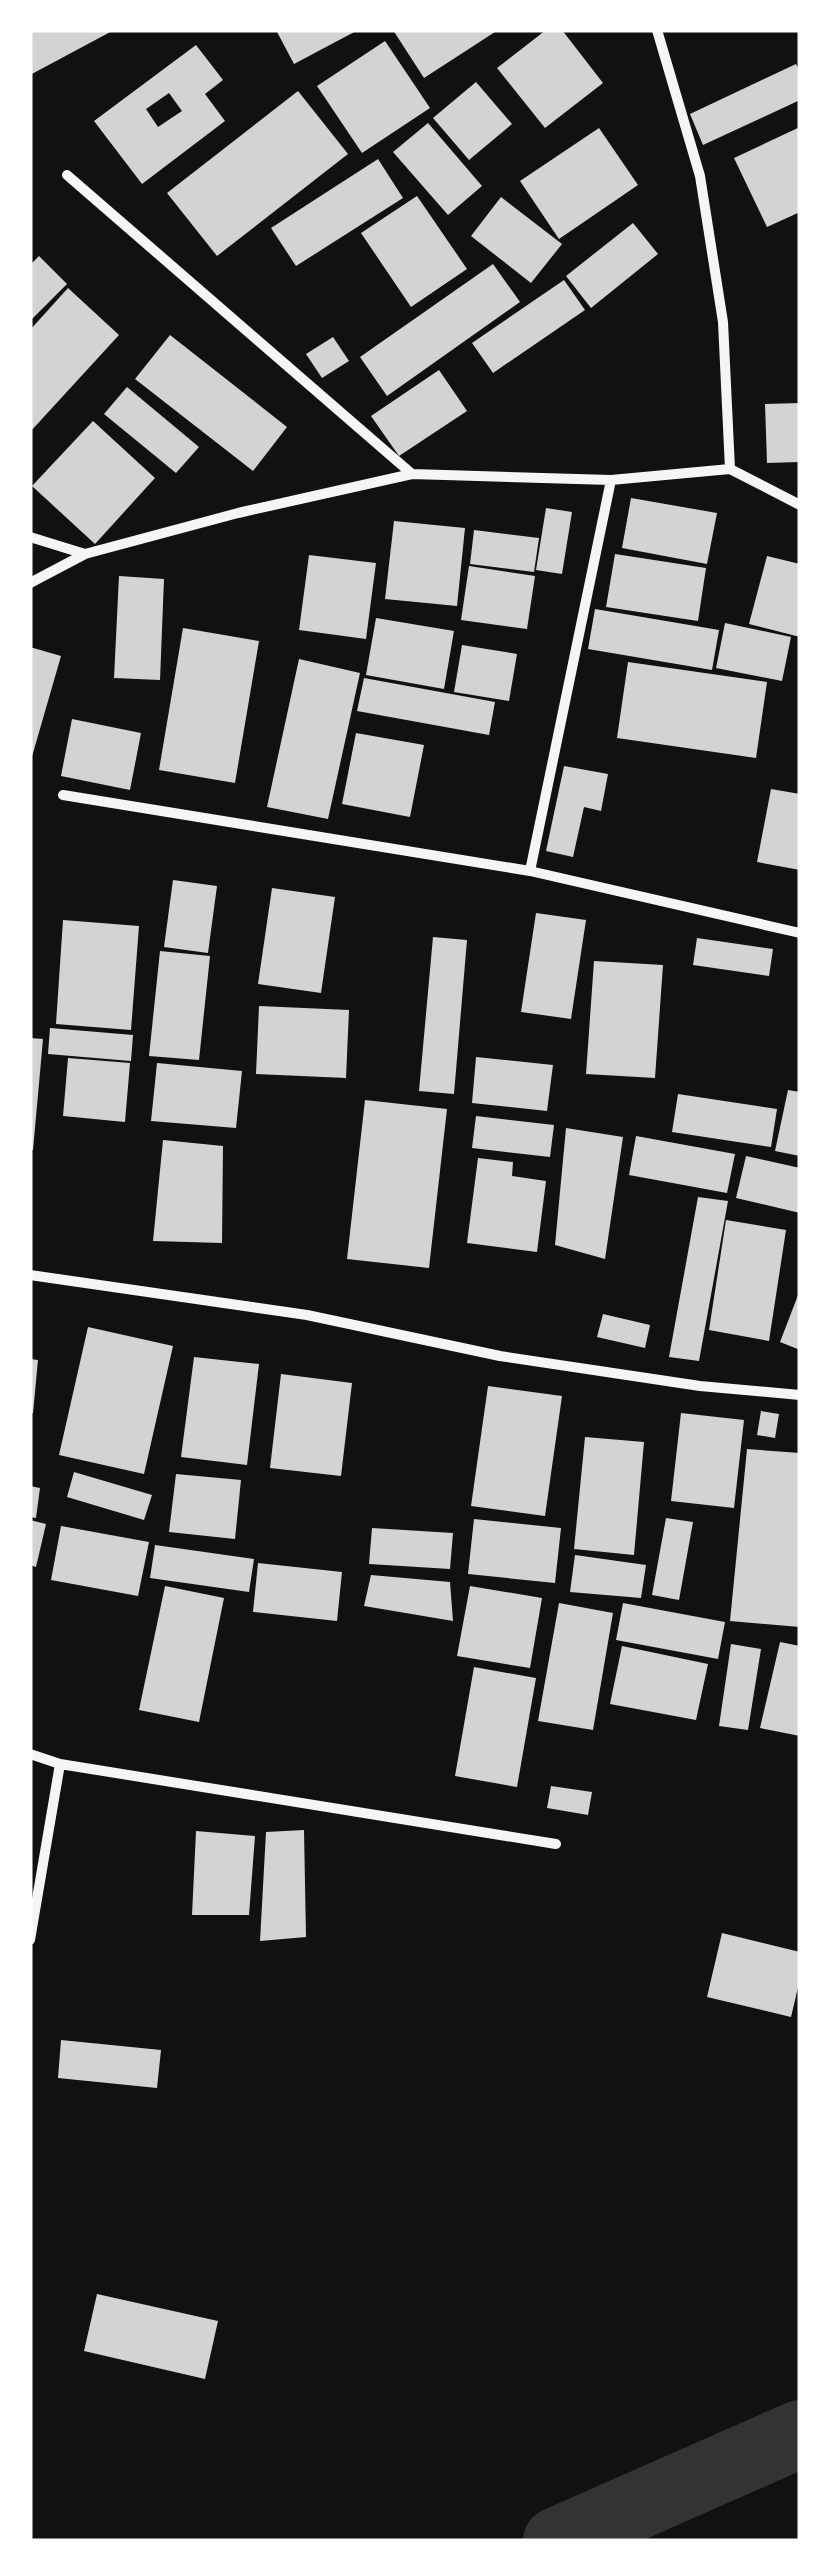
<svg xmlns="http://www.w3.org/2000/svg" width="830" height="2571" font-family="'Exo 2',sans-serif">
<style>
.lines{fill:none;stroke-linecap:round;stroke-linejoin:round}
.river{stroke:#333;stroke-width:68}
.building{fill:#d3d3d3;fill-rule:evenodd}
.minor{stroke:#f5f5f5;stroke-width:10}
</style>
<rect width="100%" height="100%" fill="#111"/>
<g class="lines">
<path class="river" d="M557 2541 800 2434"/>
</g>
<path class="building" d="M30 30H114L30 75Z
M276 30H358L294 64Z
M393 30H498L424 78Z
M546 30H562L603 83 545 128 497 68Z
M385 41 430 108 362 153 317 86Z
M196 45 223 80 205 94 225 121 142 184 94 121ZM169 93 182 111 158 127 146 109Z
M796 64 800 72V100L703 145 690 114Z
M476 82 512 124 469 160 433 118Z
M298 91 348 154 217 256 167 193Z
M428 123 482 186 448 215 393 152Z
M800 127V212L767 227 734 158Z
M599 128 638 185 559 239 520 181Z
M378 159 403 198 296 266 271 228Z
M417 196 467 269 411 307 361 233Z
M501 197 562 244 531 283 471 236Z
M633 223 658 254 591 308 566 276Z
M39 256 67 284 30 321V265Z
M493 264 520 302 387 396 360 357Z
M564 280 585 310 493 373 472 343Z
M68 288 119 335 30 432V330Z
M170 335 287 427 253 471 135 379Z
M333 337 349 361 322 378 306 354Z
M439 370 467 411 399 456 371 416Z
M127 387 199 447 176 473 104 414Z
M800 403V462L767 463 765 404Z
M93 421 155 478 95 544 32 486Z
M631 498 717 513 707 564 622 548Z
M546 508 572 512 562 574 536 570Z
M394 521 465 528 457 606 385 599Z
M474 530 539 538 534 572 470 564Z
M615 554 706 568 698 621 606 607Z
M309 555 376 563 366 639 299 630Z
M767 556 800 564V637L749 624Z
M469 566 535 576 527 629 461 620Z
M119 576 164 579 160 680 114 678Z
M595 609 719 630 712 670 588 649Z
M376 618 454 631 444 689 366 675Z
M725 623 791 637 782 681 716 668Z
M183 628 259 641 235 783 159 770Z
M462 645 517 654 509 701 454 692Z
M30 647 61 656 31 760H30Z
M299 659 360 673 328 819 267 807Z
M628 662 767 682 756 758 617 738Z
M364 678 495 702 489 735 357 711Z
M72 719 141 733 130 790 61 776Z
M356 733 424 745 410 817 342 804Z
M564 766 608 774 601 811 584 807 573 857 546 851Z
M771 789 800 794V870L757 862Z
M173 880 217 886 208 953 164 947Z
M272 888 335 897 321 993 258 984Z
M536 913 586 920 571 1019 521 1012Z
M63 920 139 926 131 1030 56 1024Z
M433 937 467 940 454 1094 419 1091Z
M697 938 773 949 769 976 693 965Z
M160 951 210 956 199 1060 149 1056Z
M594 961 663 965 655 1078 586 1074Z
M259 1006 349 1010 346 1078 256 1074Z
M50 1028 133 1035 131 1061 48 1054Z
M30 1038 43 1039 33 1150H30Z
M476 1057 553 1065 547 1111 472 1103Z
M68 1058 130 1063 125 1122 63 1116Z
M157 1063 242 1071 236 1128 151 1121Z
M788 1090 800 1092V1156L775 1151Z
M678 1094 777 1109 771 1147 672 1132Z
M365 1100 447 1109 429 1268 347 1259Z
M476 1116 554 1125 550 1157 472 1148Z
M566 1128 623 1137 605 1259 555 1245Z
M636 1136 735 1154 727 1193 629 1175Z
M163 1140 223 1146 222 1243 153 1241Z
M746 1156 800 1168V1213L736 1198Z
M478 1158 513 1162 512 1176 546 1181 537 1252 467 1243Z
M698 1197 728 1201 699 1361 669 1357Z
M726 1220 786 1230 769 1341 709 1330Z
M800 1290V1350L780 1342Z
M603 1314 650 1325 645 1348 597 1337Z
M88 1327 173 1346 144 1474 59 1455Z
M194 1357 259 1364 247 1465 181 1457Z
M30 1359 38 1360 33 1413H30Z
M281 1374 352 1383 341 1476 270 1468Z
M488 1386 562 1396 545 1516 471 1506Z
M761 1411 779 1414 775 1438 757 1435Z
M681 1413 744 1420 734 1508 671 1501Z
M585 1437 644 1442 634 1555 574 1549Z
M747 1449 800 1453V1627L730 1621Z
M74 1472 152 1495 144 1520 67 1497Z
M176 1474 241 1480 235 1539 169 1532Z
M30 1486 40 1488 36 1518 30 1517Z
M666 1518 693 1522 679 1600 652 1595Z
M474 1519 561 1528 555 1583 468 1574Z
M30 1520 46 1524 36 1567 30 1565Z
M61 1526 149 1542 138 1596 51 1580Z
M372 1528 453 1533 450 1569 369 1564Z
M155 1545 254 1559 249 1592 150 1578Z
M575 1555 646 1565 641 1598 570 1592Z
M258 1563 342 1572 337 1621 253 1612Z
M371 1575 450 1582 453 1621 364 1606Z
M165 1586 224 1598 199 1722 139 1710Z
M470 1586 542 1598 530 1668 457 1656Z
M559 1603 613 1613 593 1730 538 1721Z
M623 1603 725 1622 718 1659 616 1640Z
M780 1642 800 1646V1736L760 1728Z
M731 1644 761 1649 748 1730 719 1726Z
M622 1646 708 1664 696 1720 610 1704Z
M474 1667 536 1678 517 1787 455 1776Z
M551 1786 592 1792 588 1815 547 1808Z
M304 1830 306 1937 260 1941 266 1832Z
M196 1831 255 1836 249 1915H192Z
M722 1933 800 1952V1979L791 2017 707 1997Z
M61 2040 161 2050 157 2088 58 2078Z
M97 2294 218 2321 205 2379 84 2351Z"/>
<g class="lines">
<path class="minor" d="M657 30 700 176 723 322 730 469
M67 175 412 474
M30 537 85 554
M30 583 85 554 238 513 412 474 611 480 730 469 800 505
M63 795 530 871 800 933
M530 871 611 480
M30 1275 307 1315 500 1356 700 1386 800 1395
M30 1754 60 1764 556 1844
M30 1940 60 1764"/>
</g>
<rect width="830" height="2571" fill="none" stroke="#ffffff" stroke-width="65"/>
</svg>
